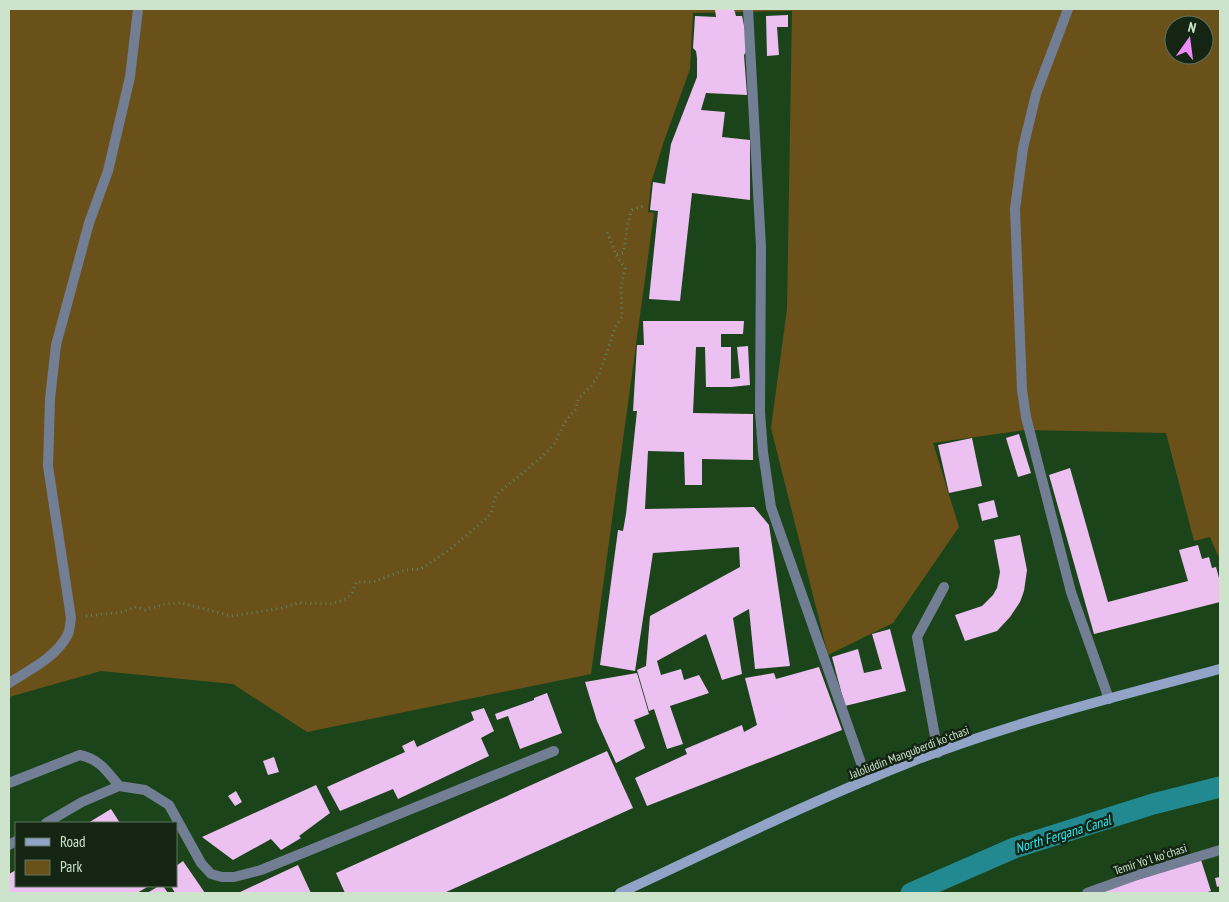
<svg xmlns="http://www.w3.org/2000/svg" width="1229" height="902" font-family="'PT Sans Narrow',sans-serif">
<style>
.green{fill:#6a511a;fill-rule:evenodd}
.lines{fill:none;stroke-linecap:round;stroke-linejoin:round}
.canal{stroke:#228991;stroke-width:21}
.building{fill:#ecc0f1}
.path{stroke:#618360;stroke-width:3;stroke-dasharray:1 4;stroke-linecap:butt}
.service{stroke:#727e94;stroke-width:10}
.minor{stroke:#727e94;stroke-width:10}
.tertiary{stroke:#727e94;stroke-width:10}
.secondary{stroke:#91a4c7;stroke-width:10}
.labels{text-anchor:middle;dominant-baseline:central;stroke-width:5;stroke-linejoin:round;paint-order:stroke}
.street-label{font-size:12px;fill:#cde3cb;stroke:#142613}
.water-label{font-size:14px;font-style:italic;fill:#25ebf9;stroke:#142613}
</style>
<rect width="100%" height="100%" fill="#1b441a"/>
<path class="green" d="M9 9H1220V560L1210 537 1194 541 1166 433 1025 430 933 443 959 527 893 623 828 655 771 428 787 309 792 11 693 13 690 69 664 141 651 183 648 212 654 213 591 674 307 732 233 684 101 671 9 697ZM1174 25H1204V55H1174Z"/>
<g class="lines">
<path class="canal" d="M911 893 1014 848 1153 804 1220 787"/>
</g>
<path class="building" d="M718 9H734L736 16H742L749 48 744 55 747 95 706 93 701 110 725 112 722 137 750 140V200L692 193 680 301 649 299 658 211 650 210 653 182 665 184 671 144 697 77V58L696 51 693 48 695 16 716 17 715 10Z
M788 15V27H777L779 55 767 56 766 16Z
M643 321H744L743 334H721V347H731V379L740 378 737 347 748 346 750 385 731 387H706L705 347H696L693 413 753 414V460L702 459V485H685L684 452 648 451 645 509 754 507 769 525 790 666 755 669 749 609 733 618 742 674 722 680 706 634 657 661 661 675 681 669 684 680 699 675 709 693 670 706 683 744 667 749 654 709 649 711 637 670 646 666 650 616 740 567 739 547 653 553 635 671 600 665 618 530 623 531 626 514 637 411H633L637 345H644Z
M1019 434 1031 473 1018 477 1006 438Z
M972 438 982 486 949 493 938 445Z
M1070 468 1108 602 1188 581 1179 550 1198 545 1202 559 1209 557 1212 568 1216 567 1219 578H1220V602L1094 634 1049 475Z
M994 500 998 517 982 521 978 504Z
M1020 535 1027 570 1024 591 1020 602 1010 617 997 631 965 641 955 615 982 606 993 595 997 588 1000 572 994 540Z
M890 629 906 691 845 706 832 657 858 649 864 673 882 669 872 634Z
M819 667 842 730 647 806 635 778 687 754 685 749 742 725 744 732 757 725 745 678 774 673 776 679Z
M637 673 649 714 634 720 645 748 616 763 597 721 585 682Z
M547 693 562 733 520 749 508 716 497 720 495 714 534 700V698Z
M484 708 494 731 481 738 489 756 398 799 393 789 340 811 327 787 405 752 402 746 414 740 417 747 472 721 474 720 471 712Z
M607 751 633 808 444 893H345L336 873Z
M274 757 279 772 268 775 263 761Z
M316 785 330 813 299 836 301 838 281 850 271 839 233 860 202 837Z
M236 791 242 802 235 806 228 796Z
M111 809 120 823H88Z
M1201 860 1211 891 1204 893H1095Z
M183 861 205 893H175L171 886H176V866Z
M298 865 311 893H238Z
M16 870V886H149L137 893H9V874Z
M1220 877V886L1217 887 1215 878Z
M159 886H163L168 893H147Z"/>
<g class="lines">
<path class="path" d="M617 254 623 253C627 239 626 223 632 210L646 205
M86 616 122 612 136 607 145 610 165 604 182 603 231 616 283 608 297 603 332 604 346 599 352 593 356 582H373L405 570 421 569 449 550 488 517 491 513 496 495 543 456 555 443 565 422 576 409 578 399 591 386 599 375 615 328 622 317 621 287 625 268 617 256 607 232"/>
<path class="service" d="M1068 9 1036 94 1023 148 1015 209 1022 390 1026 417 1071 592 1109 699
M9 683C29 670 57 657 68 634 70 630 70 624 71 618L48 466 50 399 56 345 89 223 108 171 130 77 138 9
M938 753 917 637 944 587
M9 783 80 755C99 759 107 771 119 786
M46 823 82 802 119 786 145 790 169 805 201 863 211 874 222 877H234L261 870 554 751
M9 845 16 841"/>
<path class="minor" d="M748 9 761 247 760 412 763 452 771 507 867 780"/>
<path class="tertiary" d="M1087 893 1134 876 1220 850"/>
<path class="secondary" d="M620 893C717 848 813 800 913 761 1012 723 1117 696 1220 669"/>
</g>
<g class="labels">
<g class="street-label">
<text transform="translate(909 752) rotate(-21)">Jaloliddin Manguberdi koʻchasi</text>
<text transform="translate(1150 859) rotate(-18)">Temir Yoʻl koʻchasi</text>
</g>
<g class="water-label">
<text transform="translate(1063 834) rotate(-17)">North Fergana Canal</text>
</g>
</g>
<rect width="1229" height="902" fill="none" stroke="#cde3cb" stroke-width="20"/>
<rect x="15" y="822" width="162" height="65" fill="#142613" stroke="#5e725d"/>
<rect x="25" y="838" width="25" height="8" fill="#91a4c7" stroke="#5e725d"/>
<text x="60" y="847" font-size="15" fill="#cde3cb">Road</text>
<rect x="25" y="860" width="25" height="15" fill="#6a511a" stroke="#5e725d"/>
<text x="60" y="872" font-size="15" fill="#cde3cb">Park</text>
<g transform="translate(1189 40) rotate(14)"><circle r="24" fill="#142613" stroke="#5e725d"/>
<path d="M0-4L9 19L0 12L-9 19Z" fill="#ed8cf9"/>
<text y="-8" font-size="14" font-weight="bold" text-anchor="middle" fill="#cde3cb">N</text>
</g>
</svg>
